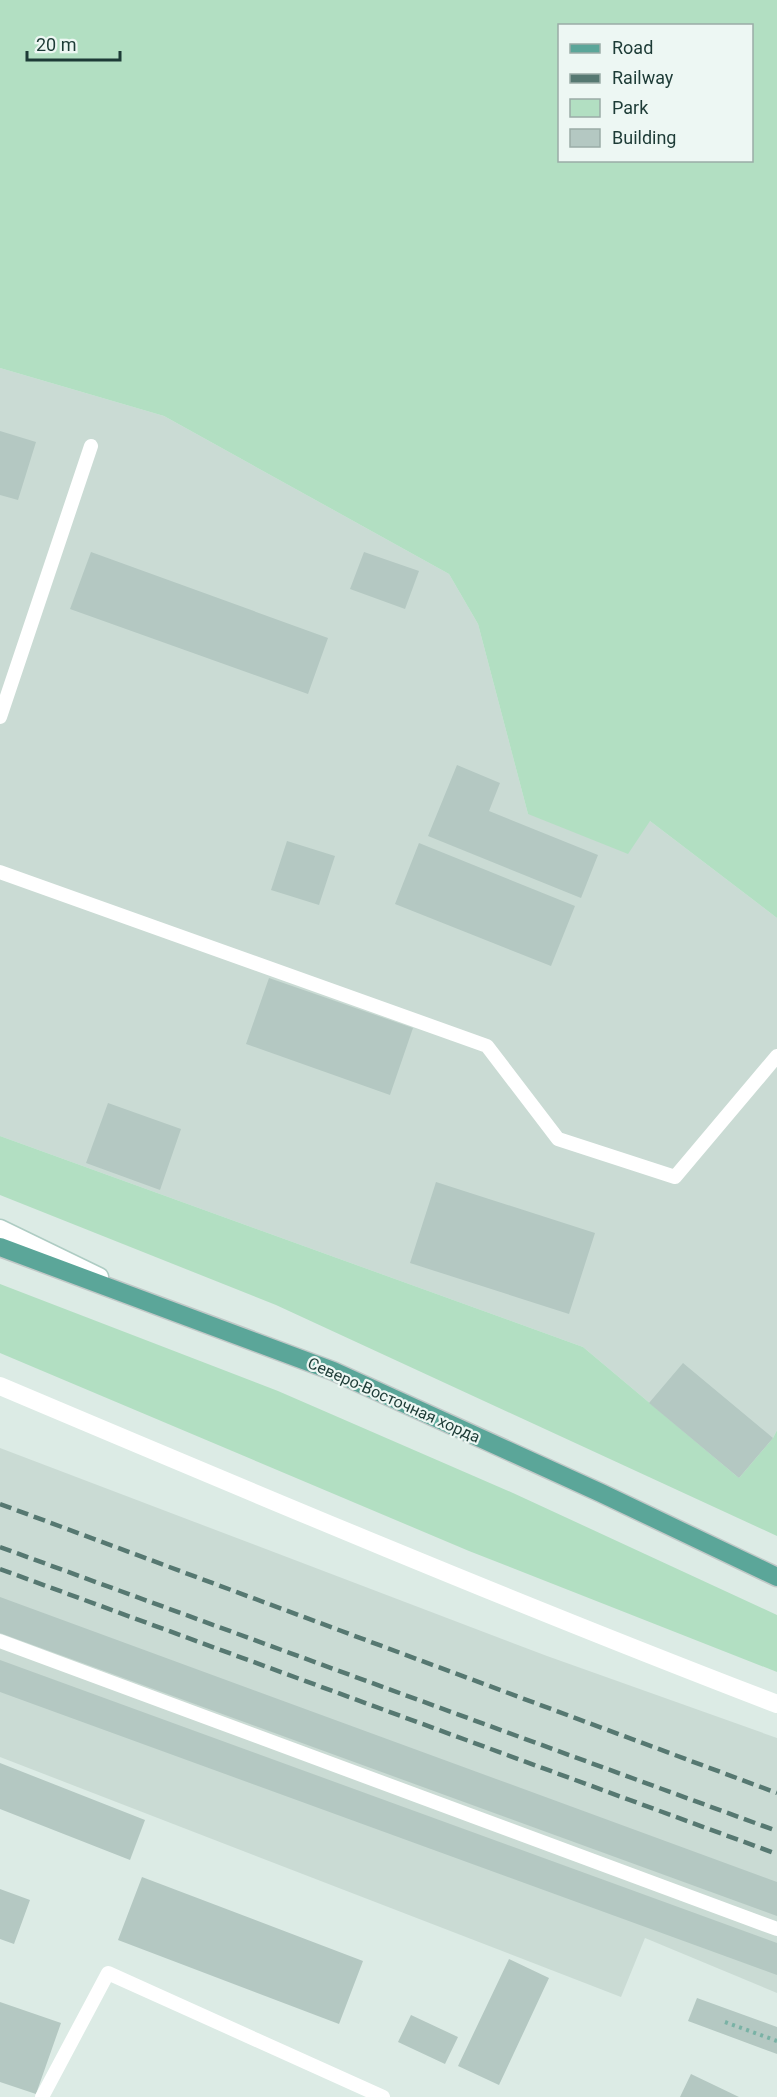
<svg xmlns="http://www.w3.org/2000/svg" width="777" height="2097" font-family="Roboto,sans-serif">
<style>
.built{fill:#cadbd4}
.green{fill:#b2dfc2;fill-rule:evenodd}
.building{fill:#b4c8c2}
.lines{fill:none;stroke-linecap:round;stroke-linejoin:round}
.secondary-casing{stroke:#aeccc3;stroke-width:21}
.primary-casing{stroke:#c0c8c7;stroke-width:21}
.path{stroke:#79b2a5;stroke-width:4;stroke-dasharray:3 4.5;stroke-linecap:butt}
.lane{stroke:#fff;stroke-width:14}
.street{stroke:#fff;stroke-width:18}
.secondary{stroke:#fff;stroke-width:18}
.primary{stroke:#5ba699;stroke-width:18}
.rail{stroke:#567871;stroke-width:4.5;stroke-dasharray:12 6;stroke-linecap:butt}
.labels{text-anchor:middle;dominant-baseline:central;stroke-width:4.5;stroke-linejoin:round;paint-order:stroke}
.street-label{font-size:16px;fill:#1d3b36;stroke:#edf7f3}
</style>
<rect width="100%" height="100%" fill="#dcebe5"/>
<path class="built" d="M0 368 164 416 449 574 478 624 528 814 650 821 777 918V1430L773 1438 739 1478 583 1347 0 1136Z
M0 1448 547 1656 777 1738V1993L645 1938 621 1997 0 1757Z"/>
<path class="green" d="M0 0H777V918L650 821 628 854 528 814 478 624 449 574 164 416 0 368ZM560 26H752V160H560Z
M0 1136 583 1347 739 1478 773 1438 777 1430V1536L276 1305 0 1195Z
M0 1284 278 1391 513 1493 777 1615V1672L469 1551 0 1353Z"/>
<path class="building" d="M0 431 36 442 18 500 0 495Z
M91 552 328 638 308 694 70 609Z
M364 552 419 571 405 609 350 589Z
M457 765 500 783 489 811 598 855 581 898 428 836Z
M287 841 335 856 319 905 271 890Z
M419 843 575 906 551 966 395 904Z
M269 978 413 1028 390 1095 246 1044Z
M108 1103 181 1129 160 1190 86 1163Z
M436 1182 595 1233 569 1314 410 1263Z
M683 1363 773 1438 739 1478 649 1403Z
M0 1597 777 1882V1916L0 1633Z
M0 1660 777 1943V1975L0 1692Z
M0 1763 145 1820 130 1860 0 1809Z
M142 1877 363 1961 339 2024 118 1940Z
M0 1889 30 1900 14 1944 0 1939Z
M509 1959 549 1978 499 2085 458 2066Z
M697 1998 777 2027V2054L688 2021Z
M0 2002 61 2023 36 2094 0 2082Z
M411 2015 458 2037 445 2064 398 2042Z
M691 2074 739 2097H680Z"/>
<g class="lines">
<g class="secondary-casing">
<path id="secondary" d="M0 1229 99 1277"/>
</g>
<g class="primary-casing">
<path id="primary" d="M0 1247 333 1371 601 1493 777 1577"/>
</g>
<path class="path" d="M725 2022 777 2041"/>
<path class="lane" d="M0 717 91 446
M0 872 487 1046 558 1139 675 1177 777 1056
M0 1641 777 1929
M42 2097 108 1973 383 2097"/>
<path class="street" d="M0 1386C258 1495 516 1604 777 1704"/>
<use href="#secondary" class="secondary"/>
<use href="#primary" class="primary"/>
<path class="rail" d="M0 1504 777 1793
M0 1547 777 1831
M0 1569 777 1854"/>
</g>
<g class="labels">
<g class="street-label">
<text transform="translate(394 1400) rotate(24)">Северо-Восточная хорда</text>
</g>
</g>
<rect x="558" y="24" width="195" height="138" fill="#edf7f3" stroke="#9aaca7" stroke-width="1.5"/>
<rect x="570" y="44" width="30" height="9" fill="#5ba699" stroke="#9aaca7" stroke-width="1.5"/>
<text x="612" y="54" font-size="18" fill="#1d3b36">Road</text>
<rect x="570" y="74" width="30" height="9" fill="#567871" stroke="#9aaca7" stroke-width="1.5"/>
<text x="612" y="84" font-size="18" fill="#1d3b36">Railway</text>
<rect x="570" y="99" width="30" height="18" fill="#b2dfc2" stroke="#9aaca7" stroke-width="1.5"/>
<text x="612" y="114" font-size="18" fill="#1d3b36">Park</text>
<rect x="570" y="129" width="30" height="18" fill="#b4c8c2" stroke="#9aaca7" stroke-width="1.5"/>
<text x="612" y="144" font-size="18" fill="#1d3b36">Building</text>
<path d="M27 51v9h93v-9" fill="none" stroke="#1d3b36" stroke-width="3"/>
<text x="36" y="51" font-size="18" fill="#1d3b36" stroke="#edf7f3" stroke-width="4.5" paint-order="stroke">20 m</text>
</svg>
